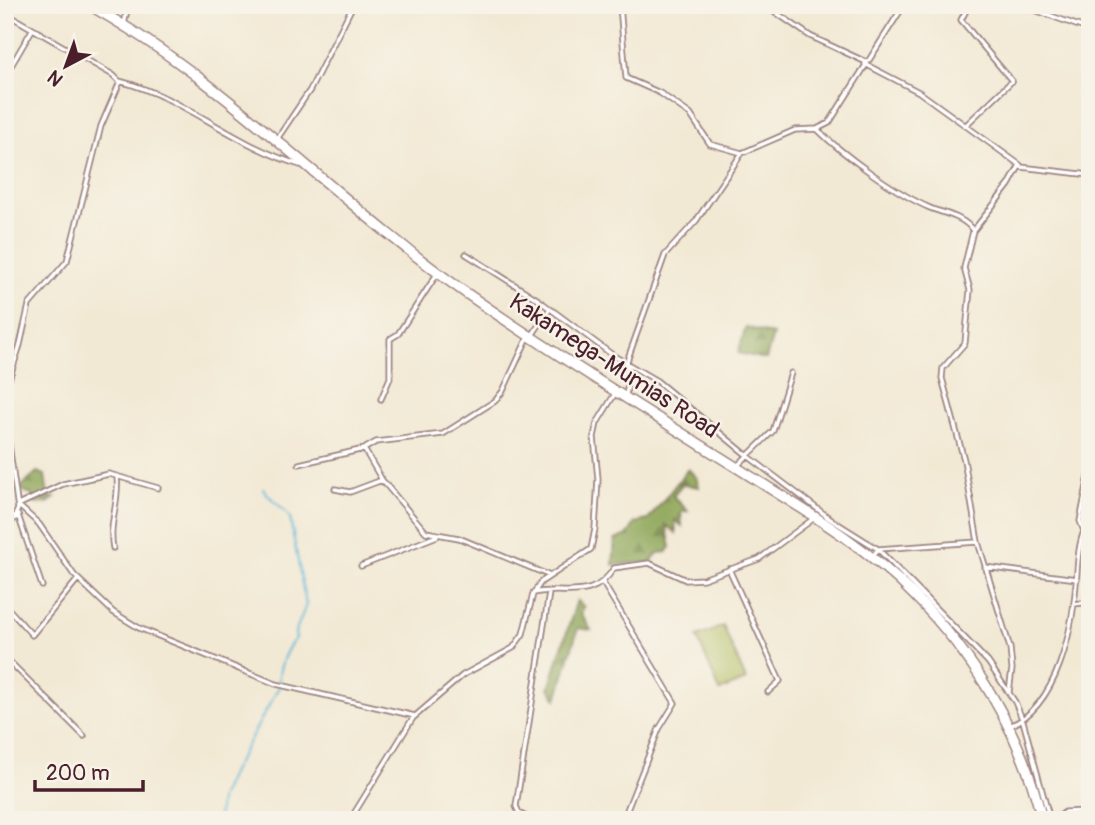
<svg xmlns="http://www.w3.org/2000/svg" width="1095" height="825" font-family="Pangolin,sans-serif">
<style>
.forest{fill:url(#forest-firs);stroke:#6b6240;stroke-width:2}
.green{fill:#b0be60;stroke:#7d6e46;stroke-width:2}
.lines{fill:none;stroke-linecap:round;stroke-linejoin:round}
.stream{stroke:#59b5d7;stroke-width:2}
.street-casing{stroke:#9e8480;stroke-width:7}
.secondary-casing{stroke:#9e8480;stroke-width:9}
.highway-casing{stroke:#9e8480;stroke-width:12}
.street{stroke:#fff;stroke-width:3.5}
.secondary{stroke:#fff;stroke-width:5}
.highway{stroke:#fff;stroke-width:9}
.labels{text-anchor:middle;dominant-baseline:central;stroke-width:5;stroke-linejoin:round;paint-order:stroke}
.street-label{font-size:24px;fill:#4a1f2b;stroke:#f7f3e8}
</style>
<defs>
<pattern id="forest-firs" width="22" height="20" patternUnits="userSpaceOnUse" patternTransform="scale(1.75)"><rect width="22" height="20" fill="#8ca556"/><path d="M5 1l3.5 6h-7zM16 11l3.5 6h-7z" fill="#748647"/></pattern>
</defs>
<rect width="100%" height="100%" fill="#f7f3e8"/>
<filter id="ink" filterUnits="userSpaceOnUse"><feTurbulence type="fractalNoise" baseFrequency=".0143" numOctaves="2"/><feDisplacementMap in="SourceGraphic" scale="14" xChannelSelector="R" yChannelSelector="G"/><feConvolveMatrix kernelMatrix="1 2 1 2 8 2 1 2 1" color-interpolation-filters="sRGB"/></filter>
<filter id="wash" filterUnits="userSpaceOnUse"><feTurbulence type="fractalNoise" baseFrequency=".00686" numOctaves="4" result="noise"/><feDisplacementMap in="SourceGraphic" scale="28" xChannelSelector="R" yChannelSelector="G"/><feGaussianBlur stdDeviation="1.57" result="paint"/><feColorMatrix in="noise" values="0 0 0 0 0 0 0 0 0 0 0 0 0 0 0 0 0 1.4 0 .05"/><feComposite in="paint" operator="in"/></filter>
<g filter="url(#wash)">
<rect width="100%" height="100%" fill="#f2e9d4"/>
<path class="forest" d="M746 327 773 335 766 359 738 353Z
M688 469 696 477 699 487 683 484 673 496 688 511 681 512 682 526 675 520 676 533 666 525 671 547 667 552 658 553 651 562 613 565 615 540 628 535 635 523 648 520Z
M37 472 45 475 48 496 55 498 48 503 36 504 31 494 19 489Z
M577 600 584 607 581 614 591 630 578 628 557 699 549 688Z"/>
<path class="green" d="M723 626 746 680 720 691 697 637Z"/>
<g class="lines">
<path class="stream" d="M263 488C270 501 283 505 290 518L306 605 295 633 296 638C286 648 278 668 279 683
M218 820 220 799 231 774 279 687"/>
</g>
</g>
<g filter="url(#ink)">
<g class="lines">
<g class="street-casing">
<path id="street" d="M620 5 626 78 660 93 690 114 710 144 742 153
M765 5 810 36 866 62
M1021 5 1090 30
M5 13 113 75 120 82 101 126 67 261 29 305 20 345 5 392
M124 25 128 5
M865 64 919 92 1020 165 1009 185 973 231
M5 76 32 30
M119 81C184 97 236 146 300 165
M966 125 1012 81 961 20 969 5
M817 129C843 155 897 194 930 208 945 214 965 217 973 231L964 268 970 290 965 343 943 368 942 378 964 460 978 542 1010 648 1012 669 1009 692
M277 139 310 90 353 5
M1021 167 1090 175
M466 254 537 299 614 356 657 381 748 456 828 517
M529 335 503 391 495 401 443 434 376 442 364 449 382 480 426 532 459 538 548 575
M531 337 549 310
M626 395 629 379 627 361 665 255 696 221 742 153 795 130 817 129 829 123 904 5
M381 399 390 378V339L398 334 437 274
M5 415 18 509 5 536
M299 464 364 449
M737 466 773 431 791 373
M158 488 109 474 63 484 18 505 39 524 74 575 113 612 139 628 276 684 415 716
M335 489 350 492 382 480
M5 515 16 518
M18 515 42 586
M827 517 878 549 988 662 1015 702 1023 721 1050 820
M1084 531 1080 521 1089 476
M113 548C108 524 120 501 117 477
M873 556 878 549 977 542
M361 566 437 536
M985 567 1077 579
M729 569 780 681 768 692
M603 583 675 703 659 729 623 820
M534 593C566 586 592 603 614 568L649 563 686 580 703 579 759 559 813 519
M1074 604 1090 602
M5 605 32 635 78 579
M5 657 84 736
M1010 726C1058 705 1072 631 1076 584 1078 565 1077 537 1090 521
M350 820 413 718 463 675 513 648 523 634 533 594 541 582 591 549 595 529 598 479 594 437 597 423 616 392
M532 820 519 813 516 806 549 593
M946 820 954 815 1039 816
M1054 820 1065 812 1090 811"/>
</g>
<g class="secondary-casing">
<path id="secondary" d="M5 424 7 423"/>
</g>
<g class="highway-casing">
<path id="highway" d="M89 5C228 82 336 202 466 293 554 354 645 410 736 467 797 506 862 542 913 594 975 656 1022 734 1042 820"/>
</g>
<use href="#street" class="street"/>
<use href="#secondary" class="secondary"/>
<use href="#highway" class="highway"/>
</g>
</g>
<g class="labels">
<g class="street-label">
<text transform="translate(614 366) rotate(33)">Kakamega-Mumias Road</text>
</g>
</g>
<rect width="1095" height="825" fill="none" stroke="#f7f3e8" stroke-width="28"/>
<g transform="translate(66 66) rotate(221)" stroke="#f7f3e8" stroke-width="5" paint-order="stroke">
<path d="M0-5L12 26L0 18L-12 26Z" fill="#4a1f2b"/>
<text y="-10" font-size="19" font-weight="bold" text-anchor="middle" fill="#4a1f2b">N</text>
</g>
<path d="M35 780v10h108v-10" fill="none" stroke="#4a1f2b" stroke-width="3.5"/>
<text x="46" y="780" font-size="21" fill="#4a1f2b" stroke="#f7f3e8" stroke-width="5" paint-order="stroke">200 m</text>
</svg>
